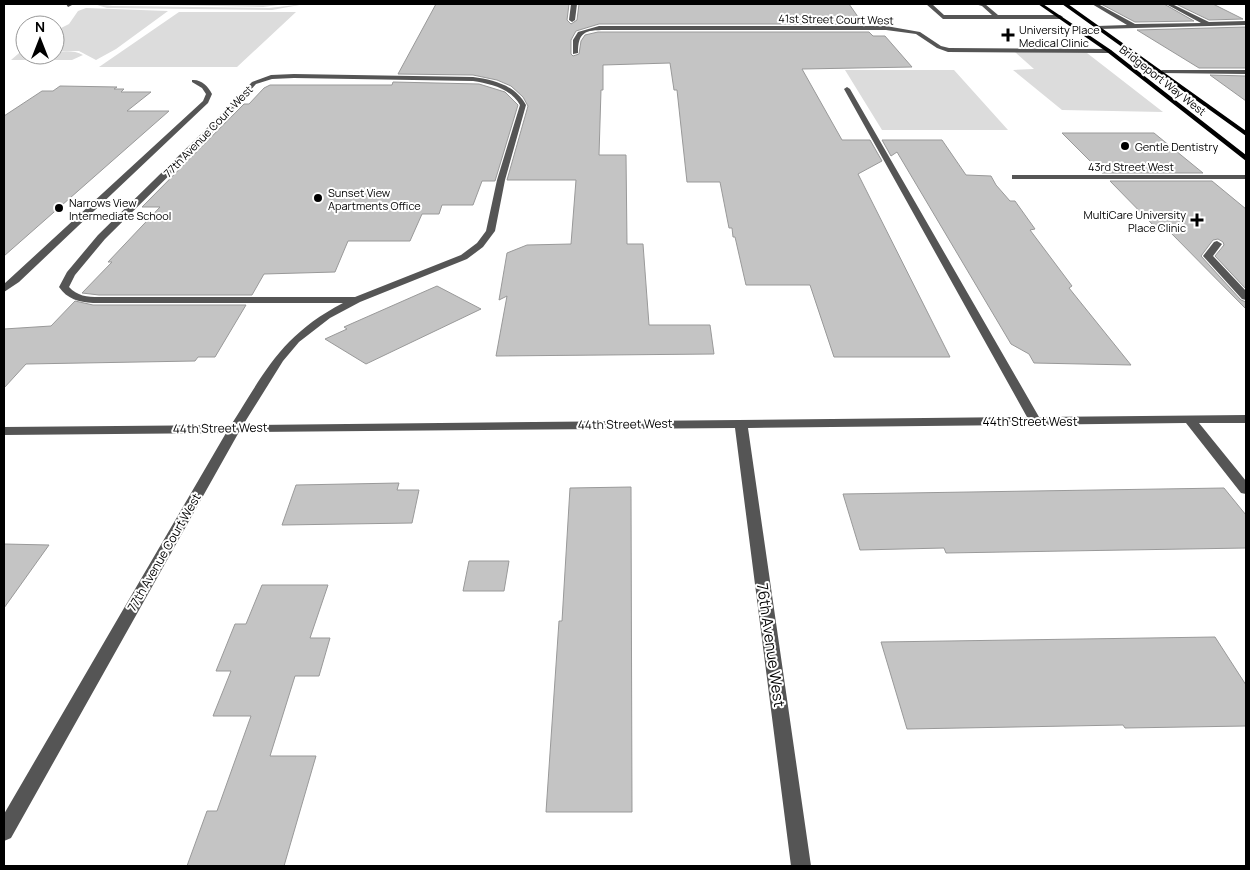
<svg xmlns="http://www.w3.org/2000/svg" width="1250" height="870" font-family="Manrope,sans-serif">
<style>
.green{fill:#dcdcdc}
.building{fill:#c4c4c4;stroke:#999}
.lines{fill:none;stroke-linecap:round;stroke-linejoin:round}
.minor{fill:#555;fill-rule:evenodd}
.major{fill:#000;fill-rule:evenodd}
.poi-dot{fill:#000;stroke:#fff;stroke-width:2}
.labels{text-anchor:middle;dominant-baseline:central;stroke-width:4;stroke-linejoin:round;paint-order:stroke}
.far-street-label{font-size:11px;fill:#000;stroke:#fff}
.far-poi-label{font-size:11px;fill:#000;stroke:#fff;text-anchor:start}
.street-label{font-size:12px;fill:#000;stroke:#fff}
.near-street-label{font-size:15px;fill:#000;stroke:#fff}
</style>
<rect width="100%" height="100%" fill="#fff"/>
<path class="green" d="M94 4 113 6 269 8 305 4 272 10 107 8Z
M112 4H286L263 7Z
M86 8 168 11 116 49 96 60 79 51H55V43L63 38 55 42V31L69 24 78 11Z
M179 12H296L237 67H99Z
M25 48V55H55V52C64 51 75 50 83 55L72 60H11Z
M1015 52 1087 53 1163 112 1062 110 1013 70 1034 69Z
M845 70H954L1008 130H882Z"/>
<path class="building" d="M436 4H569L567 20 571 24 577 20 579 4H849L863 24H599L576 31 571 40V54L573 56 579 54 581 41 585 35 598 32H869L873 36H885L912 67 802 69 842 140H870L882 161 858 174 950 357H834L810 285H746L735 237H733L732 228H729L720 182H687L677 90H674L670 63 603 65V90H601L599 155H626L627 244H643L649 325H710L714 354 496 356 507 296 499 300 507 253 527 245 571 244 576 180H507L528 106 523 97 511 86 497 80 473 75 398 74Z
M1101 4H1164L1194 21 1135 22Z
M1176 4H1213L1243 19 1209 20Z
M1246 27V68H1199L1137 30Z
M1210 75 1246 76V101Z
M393 82 479 84 505 92 518 105 495 181H482L473 205H442L439 214H422L410 241H348L335 272 264 274 252 295H99L82 293 112 262H108L160 207H142L244 104H249L264 88 270 85H392Z
M60 86 117 87 114 89H124L121 92H151L127 111H169L4 256V116L42 91H53Z
M1062 133H1154L1203 173H1102Z
M882 140H942L966 175 991 176 996 185 1010 201H1015L1035 229 1030 230 1072 286 1069 288 1131 365 1034 363 1029 354 1011 344 897 152 891 156Z
M1110 181H1212L1246 209V289L1215 256 1224 245 1223 242 1218 239 1213 240 1201 256 1241 300 1246 302V309L1168 230H1158Z
M437 286 481 309 366 364 325 339 347 329 344 327Z
M75 301 93 305H246L215 357H198L195 361 26 364 4 388V329L51 326Z
M399 483 397 490H419L412 523 282 525 296 485Z
M631 487 632 812H546L559 621H562L570 488Z
M1224 488 1246 515V548L946 553 944 548 860 550 843 494Z
M4 544 49 545 4 608Z
M469 561H509L504 591H463Z
M262 585H328L310 638H330L319 676H295L270 756H316L284 866H187L207 811H217L251 716H213L231 671H216L235 624H246Z
M1215 637 1246 685V726L1125 728 1123 725 907 729 881 642Z"/>
<g class="lines">
<path class="minor" d="M66 4H74L68 7Z
M571 4H577L575 20 572 22 569 20Z
M926 4H932L944 15H992L982 6 975 4H985L998 15H1060L1063 17 1060 19H943Z
M1092 4H1098L1135 24 1201 23 1166 4H1172L1209 22 1246 21V25L1099 29 1097 26 1127 25Z
M599 26H886L920 32 941 46 949 48 1109 49 1112 51 1109 53 948 52 937 48 916 34 886 30H605C585 30 578 32 578 53L573 54V40L578 32Z
M1162 70H1246V74L1160 73 1159 72Z
M294 74 473 77C494 80 515 85 526 105L505 180 495 231 483 247 467 259 360 302 330 318 299 342 283 361 243 425 1027 417 844 89 847 87 850 89 1039 417 1246 415V423H1199L1246 481V494L1241 493 1186 423 748 428 811 866H791L735 428 239 432 11 838 4 841V814L226 433 4 435V427L231 425C266 370 282 335 343 303H93C79 302 67 299 59 287L67 272 98 235 208 127 252 82 271 75ZM294 78 473 81C491 84 510 88 520 105L497 180 486 231 477 243 461 255 355 297H99C87 297 77 296 69 287L75 275 105 239 214 131 256 84 272 79Z
M192 80C201 79 208 86 212 94L208 103 19 282 4 292V284L203 101 206 94 202 88 192 82Z
M1012 175H1246V179H1012Z
M1217 241 1222 244 1213 256 1246 291V300L1242 299 1203 256 1214 242Z"/>
<path class="major" d="M1038 4H1043L1111 50 1246 155V161L1107 52Z
M1062 4H1068L1246 131V136Z"/>
</g>
<g class="poi-dot">
<path d="M1005.5 27.5h5v5h5v5h-5v5h-5v-5h-5v-5h5z"/>
<circle cx="1125" cy="146" r="5"/>
<circle cx="318" cy="198" r="5"/>
<circle cx="59" cy="208" r="5"/>
<path d="M1194.5 212.5h5v5h5v5h-5v5h-5v-5h-5v-5h5z"/>
</g>
<g class="labels">
<g class="far-street-label">
<text transform="translate(836 19) rotate(1)">41st Street Court West</text>
<text transform="translate(1163 80) rotate(38)">Bridgeport Way West</text>
<text transform="translate(208 131) rotate(-46)">77th Avenue Court West</text>
<text x="1131" y="166">43rd Street West</text>
</g>
<g class="far-poi-label">
<text x="1019" y="29">University Place<tspan x="1019" dy="13">Medical Clinic</tspan></text>
<text x="1135" y="146">Gentle Dentistry</text>
<text x="328" y="192">Sunset View<tspan x="328" dy="13">Apartments Office</tspan></text>
<text x="69" y="202">Narrows View<tspan x="69" dy="13">Intermediate School</tspan></text>
<text x="1186" y="214" text-anchor="end">MultiCare University<tspan x="1186" dy="13">Place Clinic</tspan></text>
</g>
<g class="street-label">
<text x="1030" y="421">44th Street West</text>
<text transform="translate(625 424) rotate(-1)">44th Street West</text>
<text transform="translate(220 428) rotate(-1)">44th Street West</text>
<text transform="translate(164 552) rotate(-60)">77th Avenue Court West</text>
</g>
<g class="near-street-label">
<text transform="translate(771 645) rotate(82)">76th Avenue West</text>
</g>
</g>
<rect width="1250" height="870" fill="none" stroke="#000000" stroke-width="10"/>
<g transform="translate(40 40)"><circle r="24" fill="#ffffff" stroke="#999999"/>
<path d="M0-4L9 19L0 12L-9 19Z" fill="#000000"/>
<text y="-8" font-size="14" font-weight="bold" text-anchor="middle" fill="#000000">N</text>
</g>
</svg>
